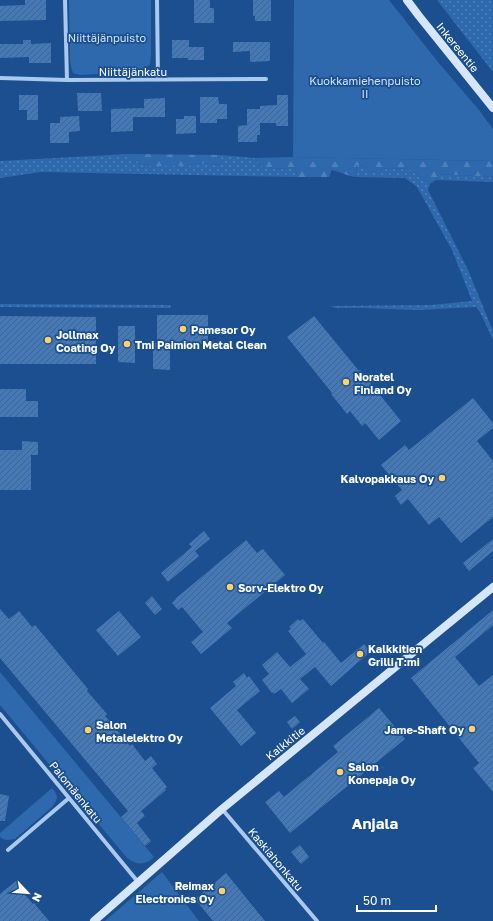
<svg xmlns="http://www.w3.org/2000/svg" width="493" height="921" font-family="'Golos Text',sans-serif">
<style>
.grass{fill:url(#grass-dots)}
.forest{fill:url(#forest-firs)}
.park{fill:#2e69ad}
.building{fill:url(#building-hatch)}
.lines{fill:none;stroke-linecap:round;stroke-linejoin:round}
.street{stroke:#a9c9ee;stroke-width:4}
.secondary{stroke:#d6e6fa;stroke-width:8}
.poi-dot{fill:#ffd166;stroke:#1b4f8f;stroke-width:1.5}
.labels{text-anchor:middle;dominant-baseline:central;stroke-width:3.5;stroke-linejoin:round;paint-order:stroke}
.park-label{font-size:11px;fill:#cfe3fa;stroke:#1b4f8f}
.street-label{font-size:11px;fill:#fff;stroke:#1b4f8f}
.poi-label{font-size:11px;font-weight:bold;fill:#fff;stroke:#1b4f8f;text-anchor:start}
.district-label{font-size:15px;font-weight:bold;fill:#fff;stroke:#1b4f8f}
</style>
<defs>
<pattern id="grass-dots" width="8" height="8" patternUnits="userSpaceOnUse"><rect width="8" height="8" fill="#2e69ad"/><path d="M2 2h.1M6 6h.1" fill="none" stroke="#4d80b9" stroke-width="1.8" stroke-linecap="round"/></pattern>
<pattern id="forest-firs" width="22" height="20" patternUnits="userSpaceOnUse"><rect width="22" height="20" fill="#2e69ad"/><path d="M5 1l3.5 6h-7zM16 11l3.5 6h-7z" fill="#4d80b9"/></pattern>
<pattern id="building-hatch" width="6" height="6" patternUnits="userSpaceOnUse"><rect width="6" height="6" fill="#4478b7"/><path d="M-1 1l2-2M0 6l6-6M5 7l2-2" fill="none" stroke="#486282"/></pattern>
</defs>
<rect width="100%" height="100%" fill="#1b4f8f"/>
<path class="grass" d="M437 0H493V72Z
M128 154 133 162 151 166H188L197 163 220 165 221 155 255 158 261 166 281 169 294 167 298 177 41 172 0 178V161Z
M356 165 364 166 370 172 388 168 409 169 430 184 428 190 468 270 493 331V340L480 312 476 307 419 310 388 309 366 308H336L330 306 431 305 472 301 452 250 417 187 405 178 357 177Z
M438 174 493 177V182L436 180Z
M0 304 170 305 171 308 0 307Z"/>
<path class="forest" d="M128 154 221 155V165L197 163 188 166H151L133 162Z
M293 157 493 161V177L438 174 436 180 430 184 409 169 388 168 370 172 364 166 356 165 357 177C349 177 341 172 332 170L329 177H298L294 167 281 169 261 166 255 158Z"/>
<path class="park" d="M69 0H151V55L150 64 144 71 80 75 73 73 71 67 70 60Z
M294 0H389L438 62 479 110 493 129V161L293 157Z
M0 672 154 857C145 866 136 865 127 858L0 705Z
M52 788C59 796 58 799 52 807L15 839C9 840 5 841 0 837V833Z
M162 872 199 921H105Z"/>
<path class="building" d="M25 0H46V20L0 21V6L25 5Z
M194 0H210V8H214V23H194Z
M253 0H271V21H255V16H253Z
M23 40H31V44L51 43V63H29V57L0 58V44H23Z
M172 40H189V47H204V60H188V58H172Z
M233 42H270V61L250 62V51L233 52Z
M77 93H101L102 111H78Z
M19 95H38V120H27V110H19Z
M277 95H288V126H276V123H260V135H257V142H238V126L247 125V109H260V106L277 105Z
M200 97H218L219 104H227V119H217V123H200Z
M165 98V117H133V131L111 132V109L144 108V99Z
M79 116 80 131 69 132V143H50V123H60V117Z
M184 116H196V133L176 134V119H184Z
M157 315H208V344H170V370L153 369V343H157Z
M0 316 96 317V364H0Z
M314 316 359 371 360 370 401 421 379 440 365 423 362 426 350 411 347 414 331 394 332 393 287 337Z
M118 326H135V363L118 362Z
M0 389H26V401H38V417H0Z
M473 398 493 423V428L477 441 493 461V517L461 543 439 517 429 525 408 499 401 505 395 496 402 490 381 465 405 445 409 450Z
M22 441 38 442V455H31V490H0V450H22Z
M204 531 210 539 195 551 189 544Z
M493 539V551L469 571 463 563Z
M246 540 257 553 263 549 285 575 227 623 232 628 201 654 191 642 203 632 182 607 178 610 172 603 176 599H175Z
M192 547 199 556 168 582 161 573Z
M152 596 162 609 155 615 145 603Z
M0 609 9 619 19 611 32 627 35 625 88 689 87 691 107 714 105 716 130 746 132 744 145 761 151 756 157 764 152 768 167 787 165 789 166 790 141 811 145 816 137 823 151 841 145 846 121 817 128 811 0 658Z
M493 610V625L455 657 479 686 493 675V792L473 768 479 763 411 678Z
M119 611 141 637 118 656 96 630Z
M298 619 300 621 303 619 323 643 324 642 341 663 364 644 370 652 331 686 315 667 300 679 309 689 292 703 281 689 274 694 273 692 272 693 262 680 269 674 262 665 277 652 290 667 306 654 288 631 291 629 289 627Z
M244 673 247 678 249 676 260 691 237 710 256 733 241 746 210 708 236 686 233 682Z
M379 708 405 739 290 833 265 802 279 791 284 797 338 752 333 746Z
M295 716 300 722 292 729 287 722Z
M0 794 9 796 5 821H0Z
M300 845 309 857 301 864 291 852Z
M226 873 265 921H213L195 899Z
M16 881 22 888 20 889 33 904 34 903 49 921H0V894Z"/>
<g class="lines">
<path class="street" d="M65 0 67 80
M157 0 158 80
M0 78 67 80 266 79
M0 714 138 882
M222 809 317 921
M8 850 69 798"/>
<path class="secondary" d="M407 0 419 16 493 108
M94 921 222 809 493 587"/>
</g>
<g class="poi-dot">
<circle cx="183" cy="329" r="4"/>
<circle cx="48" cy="340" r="4"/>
<circle cx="127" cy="344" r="4"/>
<circle cx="346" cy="382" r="4"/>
<circle cx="442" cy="478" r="4"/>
<circle cx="230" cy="587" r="4"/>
<circle cx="360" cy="654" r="4"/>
<circle cx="472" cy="729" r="4"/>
<circle cx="88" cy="730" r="4"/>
<circle cx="340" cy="772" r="4"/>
<circle cx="222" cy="891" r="4"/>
</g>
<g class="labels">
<g class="park-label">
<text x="107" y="37">Niittäjänpuisto</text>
<text x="365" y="80">Kuokkamiehenpuisto<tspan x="365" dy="13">II</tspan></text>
</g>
<g class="street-label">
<text transform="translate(458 47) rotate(51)">Inkereentie</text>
<text x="133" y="71">Niittäjänkatu</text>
<text transform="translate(285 743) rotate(-39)">Kalkkitie</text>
<text transform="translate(76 792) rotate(51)">Palomäenkatu</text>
<text transform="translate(276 859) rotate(50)">Kaskiahonkatu</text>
</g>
<g class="poi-label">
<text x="191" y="329">Pamesor Oy</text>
<text x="56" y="334">Jollmax<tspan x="56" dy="13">Coating Oy</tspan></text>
<text x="135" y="344">Tmi Paimion Metal Clean</text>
<text x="354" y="376">Noratel<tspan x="354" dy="13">Finland Oy</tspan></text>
<text x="434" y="478" text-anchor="end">Kalvopakkaus Oy</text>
<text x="238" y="587">Sorv-Elektro Oy</text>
<text x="368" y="648">Kalkkitien<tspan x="368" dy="13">Grilli T:mi</tspan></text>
<text x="96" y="724">Salon<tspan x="96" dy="13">Metalelektro Oy</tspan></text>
<text x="464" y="729" text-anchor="end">Jame-Shaft Oy</text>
<text x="348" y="766">Salon<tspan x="348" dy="13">Konepaja Oy</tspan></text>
<text x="214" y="885" text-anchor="end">Reimax<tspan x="214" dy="13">Electronics Oy</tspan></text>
</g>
<g class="district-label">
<text x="375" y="823">Anjala</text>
</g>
</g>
<g transform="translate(28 893) rotate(116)" stroke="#1b4f8f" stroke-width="3" paint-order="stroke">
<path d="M0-3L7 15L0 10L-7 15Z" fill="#ffffff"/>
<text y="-6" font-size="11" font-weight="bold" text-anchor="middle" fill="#ffffff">N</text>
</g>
<path d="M357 905v6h79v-6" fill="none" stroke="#ffffff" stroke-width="2"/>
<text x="363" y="905" font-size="12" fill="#ffffff" stroke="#1b4f8f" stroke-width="3" paint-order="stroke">50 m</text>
</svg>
